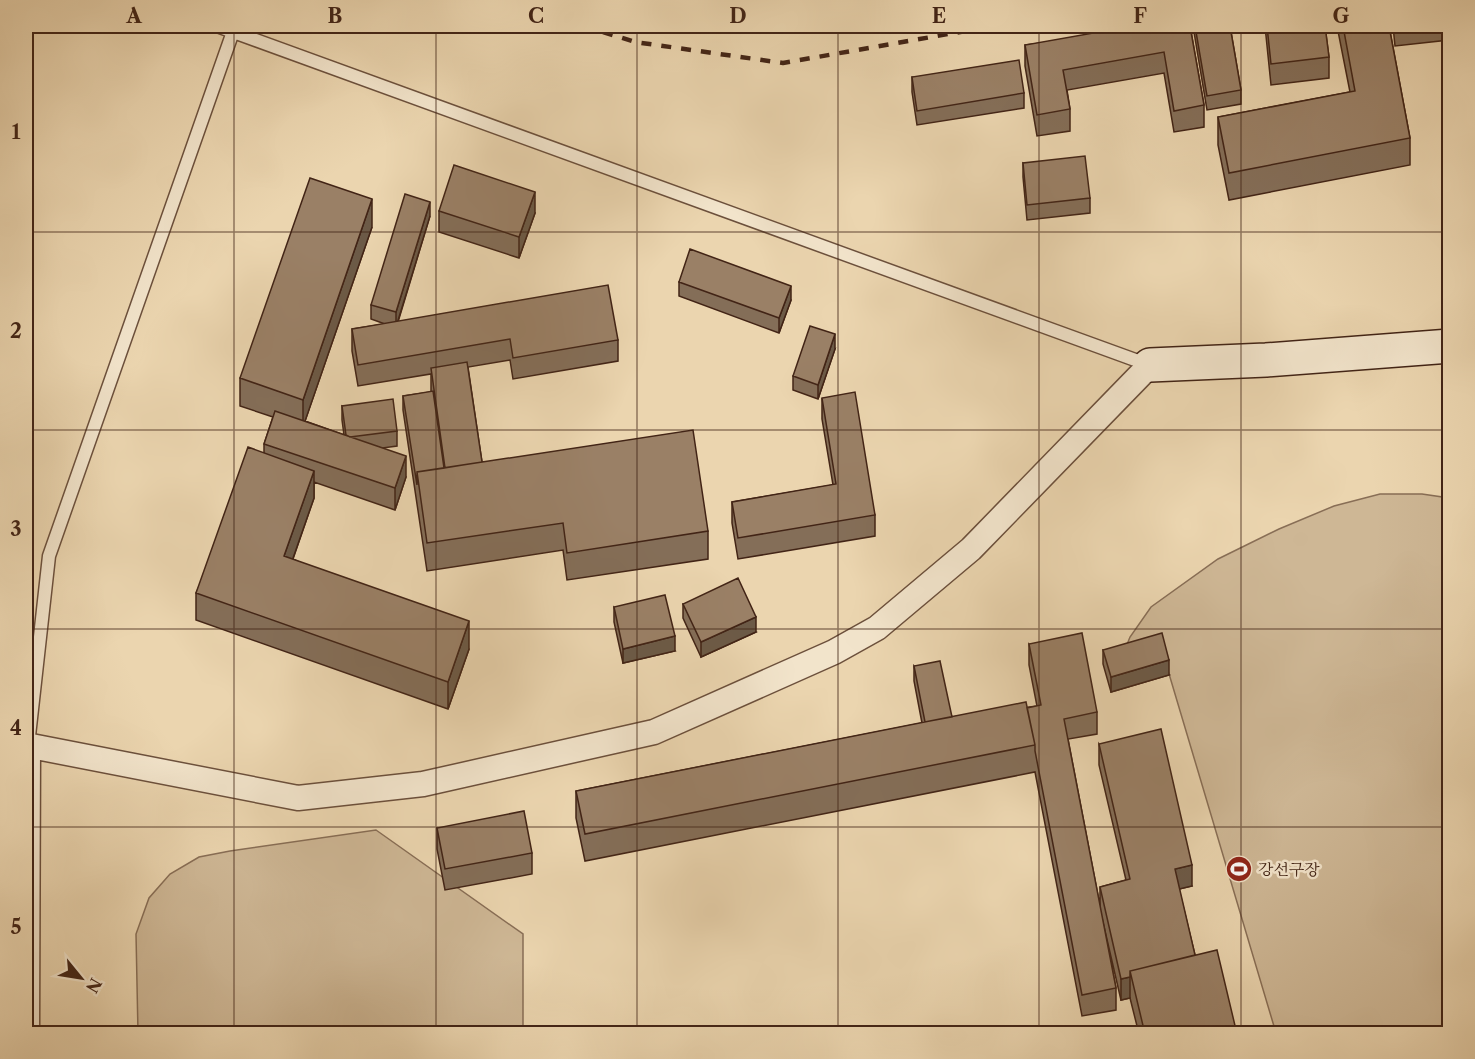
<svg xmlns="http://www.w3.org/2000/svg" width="1475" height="1059" font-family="'Libre Caslon Text','Noto Serif KR',serif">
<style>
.green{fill:#ceb795;stroke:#886e56;stroke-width:1.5}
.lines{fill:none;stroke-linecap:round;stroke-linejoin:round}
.lane-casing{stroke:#6c503c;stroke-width:15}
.street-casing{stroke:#6c503c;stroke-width:27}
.secondary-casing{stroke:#422416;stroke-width:36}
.lane{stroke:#f2e4cb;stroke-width:12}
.street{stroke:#f2e4cb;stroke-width:24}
.secondary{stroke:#f2e4cb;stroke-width:33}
.rail{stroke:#422416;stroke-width:4.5;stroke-dasharray:10 10;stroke-linecap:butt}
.wall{fill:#846e58;stroke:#422416;stroke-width:1.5}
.shaded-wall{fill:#6c5a47;stroke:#422416;stroke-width:1.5}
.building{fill:#9a8066;stroke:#422416;stroke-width:1.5}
.grid{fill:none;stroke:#422416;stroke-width:1.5;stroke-opacity:0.55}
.labels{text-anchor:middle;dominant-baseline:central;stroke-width:5;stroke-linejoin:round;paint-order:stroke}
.poi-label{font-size:16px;fill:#422416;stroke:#f2e4cb;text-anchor:start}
.neatline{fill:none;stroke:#422416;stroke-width:2}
.grid-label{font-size:20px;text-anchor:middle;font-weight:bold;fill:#422416}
</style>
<rect width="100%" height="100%" fill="#ebd5af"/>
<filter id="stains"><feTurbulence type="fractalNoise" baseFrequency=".00333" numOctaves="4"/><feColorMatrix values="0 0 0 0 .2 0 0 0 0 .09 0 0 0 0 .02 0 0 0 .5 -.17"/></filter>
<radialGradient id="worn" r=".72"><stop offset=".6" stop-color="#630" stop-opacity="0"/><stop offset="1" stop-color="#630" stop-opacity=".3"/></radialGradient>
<path class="green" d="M1380 494H1422L1449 498V1033H1276L1161 647 1121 659 1130 637 1151 607 1218 559 1279 529 1334 506Z
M376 830 523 934V1033H138L136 934 149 898 170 874 199 857 230 851Z"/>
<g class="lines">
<g class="lane-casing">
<path id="lane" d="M217 26 1149 365
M28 745 49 556 235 26"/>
</g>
<g class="street-casing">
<path id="street" d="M26 745 298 798 423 784 654 732 834 652 877 628 971 549 1150 365
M27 1034 28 745"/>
</g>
<g class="secondary-casing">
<path id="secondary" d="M1150 365 1266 360 1450 346"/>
</g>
<use href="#lane" class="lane"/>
<use href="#street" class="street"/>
<use href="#secondary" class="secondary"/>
<path class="rail" d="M584 26 635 42 783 63 994 26"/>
</g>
<path class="wall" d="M747 26H774L771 33Z
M1190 26 1204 105V127L1174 132 1164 73 1067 90 1070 109V131L1037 136 1025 66V45Z
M1193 26H1230L1241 90V104L1207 110Z
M1265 26H1325L1329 57V78L1271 85Z
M1337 26H1389L1410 138V165L1229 200 1218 145V117L1350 92Z
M1393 26H1449V40L1395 46Z
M912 77 1024 93V108L917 125 912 92Z
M1023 163 1090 198V213L1027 220 1023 177Z
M439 211 535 213 519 258 439 232Z
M430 216 398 322 618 340V361L513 379 510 360 468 367 482 462 708 531V559L567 580 563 550 427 571 403 410V396L431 392V374L358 386 352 351V329L385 324 371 319V305Z
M372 227 305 421 344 435 342 420V406L397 431V446L382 448 406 477 395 510 314 482V498L293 559 469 649 448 709 196 620V593L264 453V444L273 417 240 406V378Z
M679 282 791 300 779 333 679 296Z
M835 349 818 399 793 390V376Z
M822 398 875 515V536L738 559 732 523V502L833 485 822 419Z
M683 604 756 632 701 657 683 618Z
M614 607 675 651 623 663 614 622Z
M1029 644 1097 712V734L1068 739 1100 906V887L1126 880 1099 765V744L1192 886 1179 889 1195 955 1237 1034H1139L1130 998 1121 1000 1102 918 1116 988V1010L1082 1016 1035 772 585 861 576 818V791L922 723 914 681V666L952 717 1037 706 1029 665Z
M1103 650 1169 675 1111 692 1103 664Z
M437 828 532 853V874L445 890 437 849Z"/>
<path class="shaded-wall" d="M535 192V213L519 258V237Z
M372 199V227L303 427V400Z
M430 202V216L396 327V312Z
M791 286V300L779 333V318Z
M835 334V349L818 399V385Z
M406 456V477L395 510V488Z
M314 471V498L284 584V556Z
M756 617V632L701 657V642Z
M469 621V649L448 709V682Z
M675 636V651L623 663V649Z
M1169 660V675L1111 692V677Z
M1192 865V886L1175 890V869Z
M1130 977V998L1121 1000V979Z"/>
<path class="building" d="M1133 26H1190L1204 105 1174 111 1164 52 1063 70 1070 109 1037 115 1025 45Z
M1195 26H1230L1241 90 1207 96Z
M1267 26H1325L1329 57 1271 64Z
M1343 26H1389L1410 138 1229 173 1218 117 1355 91Z
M1395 26H1448L1395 32Z
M1019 60 1024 93 917 111 912 77Z
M1085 156 1090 198 1027 205 1023 163Z
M454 165 535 192 519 237 439 211Z
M310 178 372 199 303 400 240 378Z
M405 194 430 202 396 312 371 305Z
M690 249 791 286 779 318 679 282Z
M608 285 618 340 513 358 510 339 358 365 352 329Z
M810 326 835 334 818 385 793 376Z
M467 362 482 462 445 468 431 368Z
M433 391 444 468 417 472V485L403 396Z
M855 392 875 515 738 538 732 502 836 484 822 398Z
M393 399 397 431 350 437 346 435 342 406Z
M275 411 406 456 395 488 264 444Z
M693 430 708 531 567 553 563 523 427 543 417 472Z
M248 447 314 471 284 556 469 621 448 682 196 593Z
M738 578 756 617 701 642 683 604Z
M665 595 675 636 623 649 614 607Z
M1082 633 1097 712 1064 719 1116 988 1082 995 1035 751V745L1027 708 1041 705 1029 644Z
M1162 633 1169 660 1111 677 1103 650Z
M940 661 952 717 925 722 914 666Z
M1026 702 1035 745 585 834 576 791Z
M1161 729 1192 865 1175 869 1195 955 1130 971V977L1121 979 1100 887 1130 879 1099 744Z
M524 811 532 853 445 869 437 828Z
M1217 950 1237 1034H1145L1130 971Z"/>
<path class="grid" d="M234 26V1034M436 26V1034M637 26V1034M838 26V1034M1039 26V1034M1241 26V1034M26 232H1450M26 430H1450M26 629H1450M26 827H1450"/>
<defs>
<g id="stadium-disc" transform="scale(1.35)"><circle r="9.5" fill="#8f2418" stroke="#f2e4cb"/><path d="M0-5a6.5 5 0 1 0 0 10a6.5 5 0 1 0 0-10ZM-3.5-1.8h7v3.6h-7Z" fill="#fff"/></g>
</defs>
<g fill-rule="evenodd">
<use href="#stadium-disc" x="1239" y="869"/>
</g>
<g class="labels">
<g class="poi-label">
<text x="1258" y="869">강선구장</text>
</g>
</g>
<rect width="1475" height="1059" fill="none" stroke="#ebd5af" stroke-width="66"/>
<g transform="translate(81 978) rotate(120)" stroke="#f2e4cb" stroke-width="4.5" paint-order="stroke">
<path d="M0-4.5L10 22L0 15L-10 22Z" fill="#422416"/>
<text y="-9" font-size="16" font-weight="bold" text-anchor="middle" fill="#422416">N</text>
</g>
<rect x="33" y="33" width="1409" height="993" class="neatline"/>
<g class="grid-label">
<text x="134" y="23">A</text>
<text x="335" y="23">B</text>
<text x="536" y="23">C</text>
<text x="738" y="23">D</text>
<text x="939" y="23">E</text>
<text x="1140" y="23">F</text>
<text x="1341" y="23">G</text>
<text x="16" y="139">1</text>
<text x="16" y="338">2</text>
<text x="16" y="536">3</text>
<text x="16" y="735">4</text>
<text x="16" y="934">5</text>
</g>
<rect width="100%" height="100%" filter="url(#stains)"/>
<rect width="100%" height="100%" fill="url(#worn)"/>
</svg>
